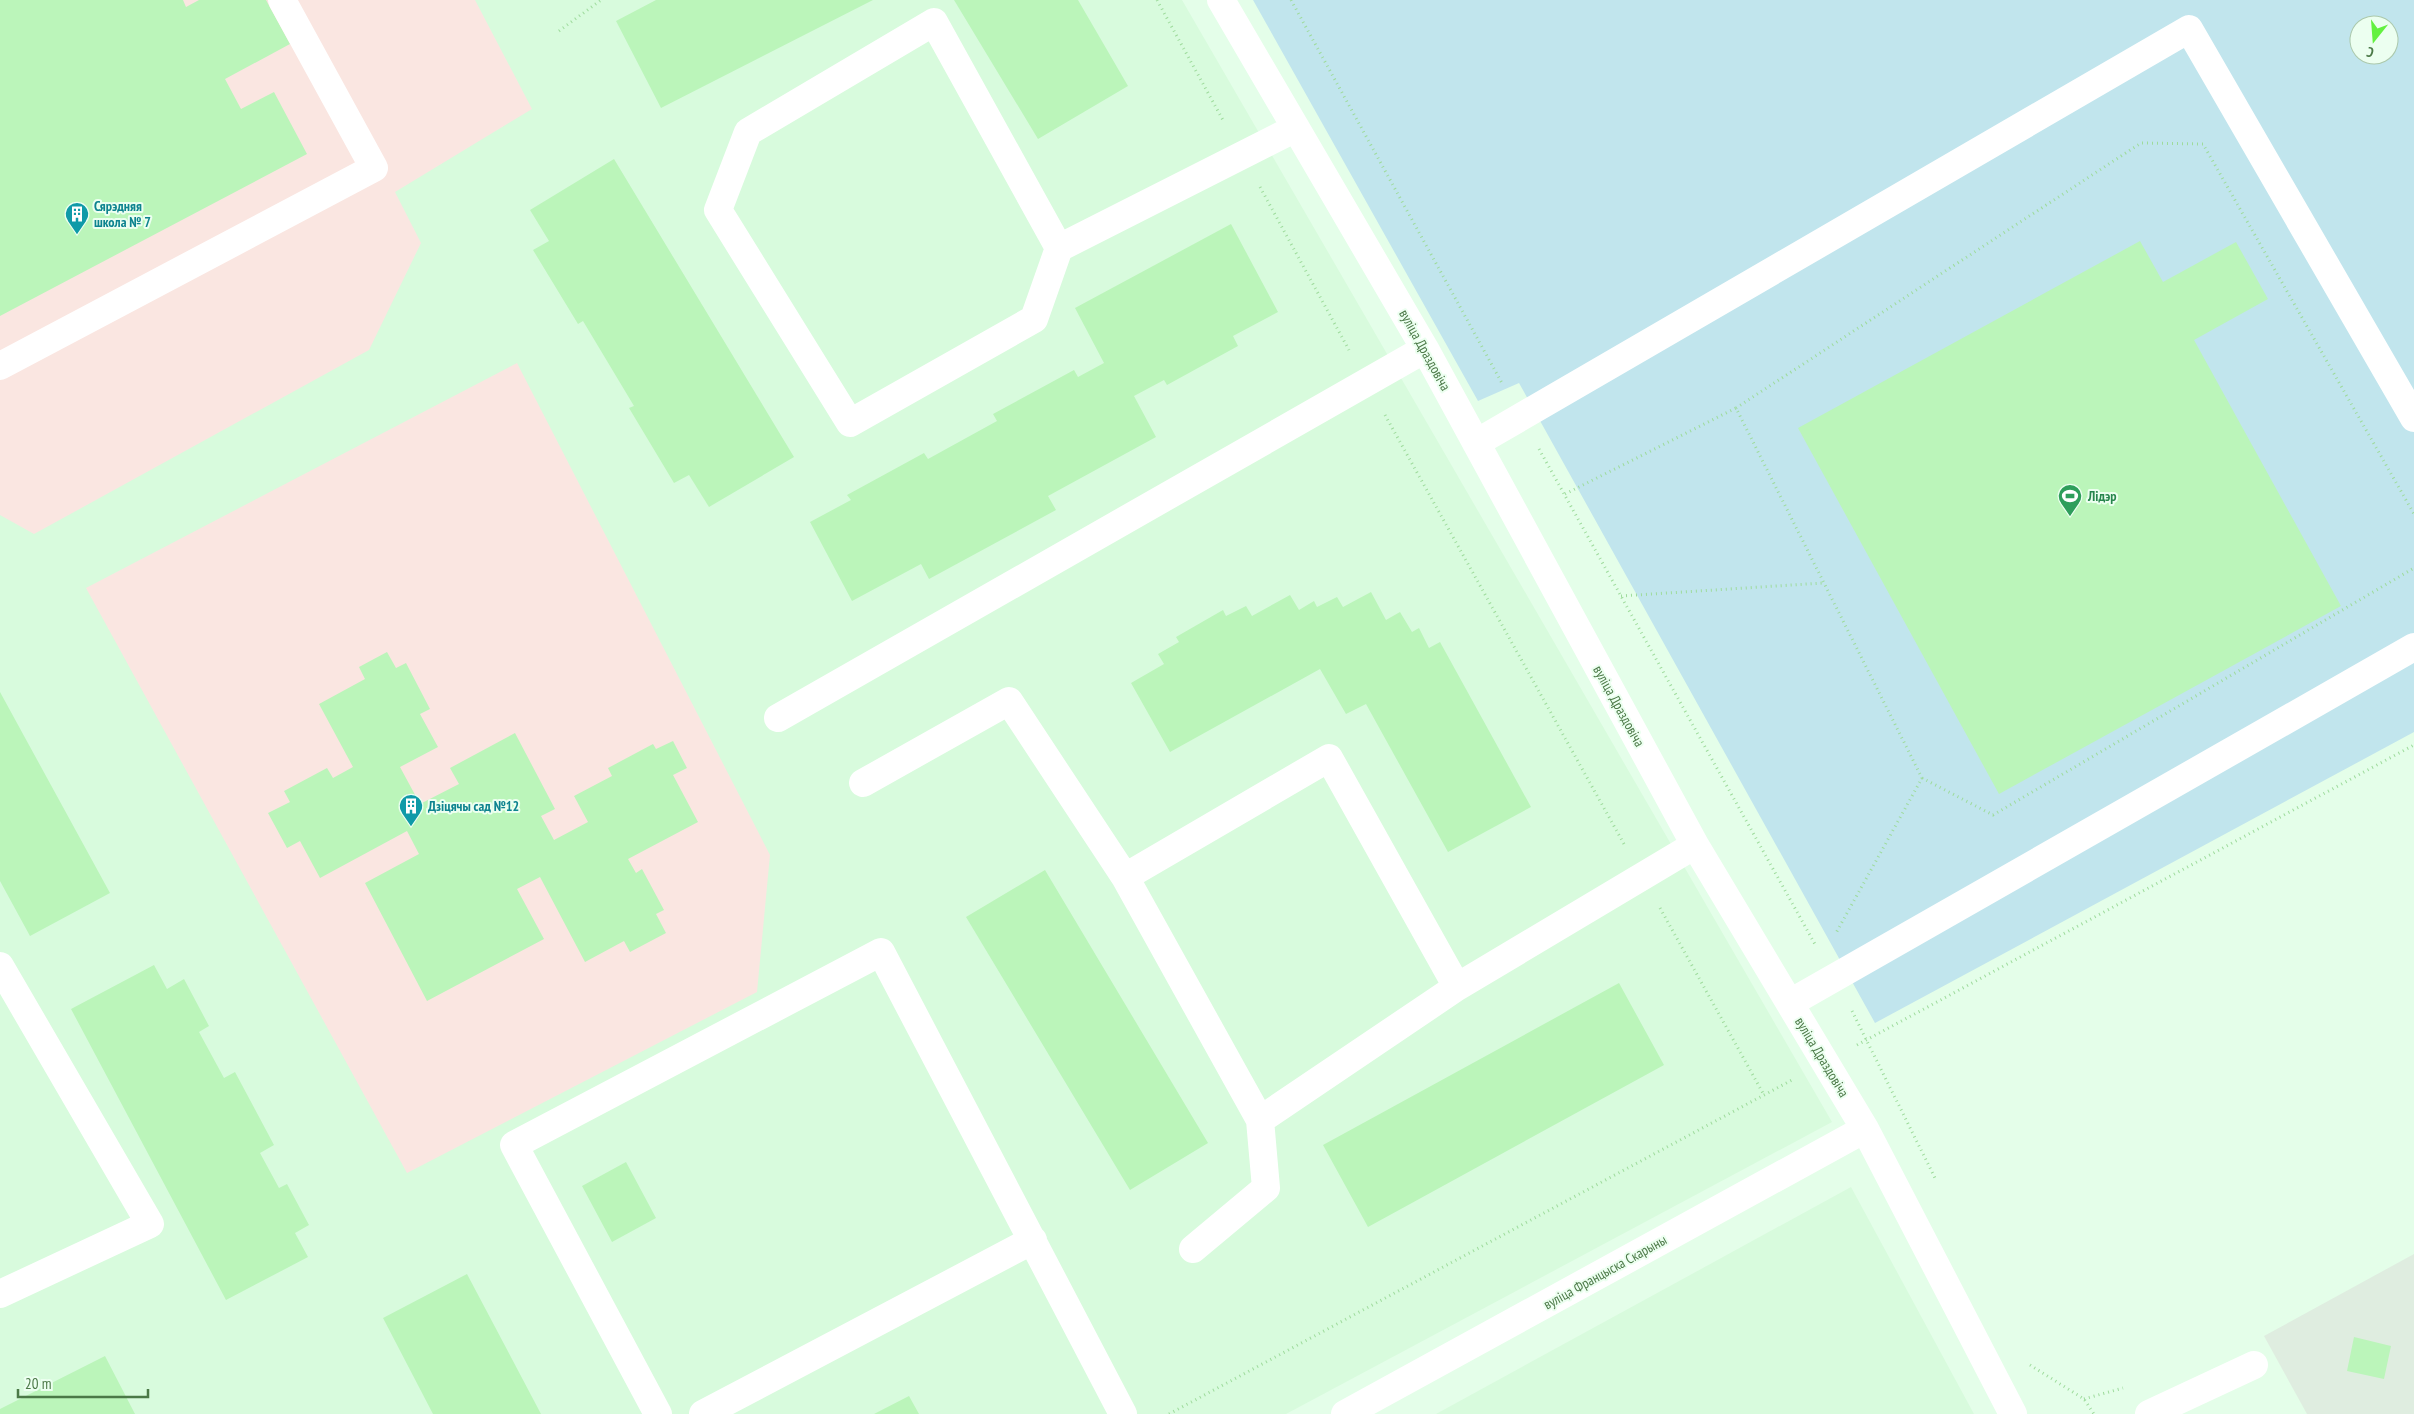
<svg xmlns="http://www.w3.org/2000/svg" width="2414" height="1414" font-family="'PT Sans Narrow',sans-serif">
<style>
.residential{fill:#d8fbdd}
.industrial{fill:#dfede0}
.education{fill:#fae6e1}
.green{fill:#c1e5ed;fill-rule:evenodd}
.building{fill:#bbf5ba}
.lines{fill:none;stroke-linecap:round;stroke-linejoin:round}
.path{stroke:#9edb9c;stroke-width:3;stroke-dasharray:1 4;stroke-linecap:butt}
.minor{stroke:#fff;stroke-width:28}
.labels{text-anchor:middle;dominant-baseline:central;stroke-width:4;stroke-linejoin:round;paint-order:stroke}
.culture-label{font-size:14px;font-weight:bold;fill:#0d838f;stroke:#ecfff0;text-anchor:start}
.street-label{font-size:14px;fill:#4b7947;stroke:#ecfff0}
.leisure-label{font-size:14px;font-weight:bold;fill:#27864d;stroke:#ecfff0;text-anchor:start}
</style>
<rect width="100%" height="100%" fill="#e4fee9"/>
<path class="residential" d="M0 0H1182L1832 1122 1286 1414H0Z
M1851 1187 1974 1414H1436Z"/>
<path class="industrial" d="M2414 1254V1414H2307L2264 1336Z"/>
<path class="education" d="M0 0H475L532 109 395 192 421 243 369 350 34 534 0 515Z
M517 363 770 855 757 992 407 1173 86 588Z"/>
<path class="green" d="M1253 0H2414V732L1875 1023 1519 383 1478 401ZM2359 25H2389V55H2359Z"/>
<path class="building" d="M0 0H183L186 7 199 0H266L290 44 225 79 241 109 274 92 307 154 0 316Z
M656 0H873L661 108 616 21Z
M954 0H1078L1128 86 1038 139Z
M614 159 794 457 709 507 689 475 674 483 629 408 634 406 583 321 578 324 533 250 549 241 530 210Z
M1231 224 1278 312 1233 336 1238 346 1167 385 1164 380 1134 396 1156 437 1048 496 1056 510 929 579 921 564 852 601 810 522 851 500 847 495 924 453 928 459 997 421 993 414 1074 370 1078 377 1104 363 1075 308Z
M2140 241 2163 282 2236 242 2268 299 2194 340 2341 606 1999 794 1798 428Z
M1371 592 1386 620 1400 612 1412 632 1419 628 1429 648 1440 642 1531 807 1448 852 1366 704 1346 714 1320 669 1170 752 1131 683 1164 664 1158 654 1179 642 1176 637 1223 610 1226 616 1246 606 1252 616 1290 595 1299 610 1314 601 1317 607 1337 597 1343 607Z
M387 652 396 668 406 663 430 709 420 714 438 747 400 767 420 804 459 784 450 768 515 733 555 809 541 816 554 840 588 822 574 796 612 776 608 768 653 744 656 749 673 741 687 768 673 775 698 822 628 859 636 873 642 869 664 910 656 914 666 933 630 952 624 941 585 962 540 877 517 889 544 939 427 1001 365 883 419 854 407 831 320 878 300 841 287 848 268 813 290 802 284 791 327 768 333 778 353 767 319 704 365 679 359 667Z
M0 692 110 893 30 936 0 881Z
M1045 870 1208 1143 1130 1190 966 917Z
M154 965 167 989 184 979 209 1026 199 1032 224 1078 235 1072 274 1145 260 1153 279 1188 287 1184 309 1225 295 1233 308 1257 226 1300 71 1009Z
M1619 983 1664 1065 1368 1227 1323 1145Z
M626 1162 656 1218 612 1242 582 1186Z
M467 1274 541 1414H433L383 1318Z
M2354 1337 2391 1346 2384 1379 2347 1371Z
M105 1356 135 1414H0V1409Z
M909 1396 919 1414H874Z"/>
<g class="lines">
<path class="path" d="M1157 0 1224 122
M1291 0 1503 385
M559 31 601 0
M1260 187 1349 350
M1736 408 2141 143 2203 144 2414 514
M1385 415 1624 844
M1539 449 1816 946
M1565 494 1736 408 1922 778 1836 933
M1621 596 1823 583
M1922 778 1993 815 2414 568
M1660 908 1764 1095
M1852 1011 1936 1180
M1857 1045 2414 745
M2030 1365 2084 1399 2094 1414
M2084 1399 2123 1388
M1169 1414 1792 1080"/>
<path class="minor" d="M1221 0 1425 349 1695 845 1865 1129 2013 1414
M1059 248 934 22 748 132 718 210 850 423 1034 319 1059 248 1296 128
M0 366 374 168 282 0
M1476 443 2189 29 2414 418
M778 718 1425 349
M863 783 1009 701 1125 877 1329 758 1457 987 1260 1120 1125 877
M0 966 150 1224 0 1294
M1457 987 1695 845
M1790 1003 2414 647
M1193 1249 1266 1188 1260 1120
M658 1414 514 1145 881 952 1123 1414
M703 1414 1033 1240
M1345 1414 1865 1129
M2149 1414 2254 1365"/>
</g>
<defs>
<g id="building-pin" transform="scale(1.25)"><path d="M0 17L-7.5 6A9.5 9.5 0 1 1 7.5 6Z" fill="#0f9aa8" stroke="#ecfff0"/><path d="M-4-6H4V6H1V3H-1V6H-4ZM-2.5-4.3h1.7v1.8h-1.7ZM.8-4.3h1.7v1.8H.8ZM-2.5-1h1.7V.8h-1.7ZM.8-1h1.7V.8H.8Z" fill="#fff"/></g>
<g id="stadium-pin" transform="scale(1.25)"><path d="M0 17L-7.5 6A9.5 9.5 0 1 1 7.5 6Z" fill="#2e9e5b" stroke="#ecfff0"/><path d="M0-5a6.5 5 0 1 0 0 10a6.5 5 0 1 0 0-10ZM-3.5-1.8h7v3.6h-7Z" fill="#fff"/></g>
</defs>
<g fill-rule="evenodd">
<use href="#building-pin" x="77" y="214"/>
<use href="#stadium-pin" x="2070" y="496"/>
<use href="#building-pin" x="411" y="806"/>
</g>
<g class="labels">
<g class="culture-label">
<text x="94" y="206">Сярэдняя<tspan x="94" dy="16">школа № 7</tspan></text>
<text x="428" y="806">Дзіцячы сад №12</text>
</g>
<g class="street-label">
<text transform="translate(1425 350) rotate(61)">вуліца Драздовіча</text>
<text transform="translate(1619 706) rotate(61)">вуліца Драздовіча</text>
<text transform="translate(1822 1057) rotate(59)">вуліца Драздовіча</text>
<text transform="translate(1605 1272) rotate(-29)">вуліца Францыска Скарыны</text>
</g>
<g class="leisure-label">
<text x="2088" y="496">Лідэр</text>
</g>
</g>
<g transform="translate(2374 40) rotate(197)"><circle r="24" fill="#ecfff0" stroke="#acc9ac"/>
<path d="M0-4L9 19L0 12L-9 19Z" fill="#63f140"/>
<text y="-8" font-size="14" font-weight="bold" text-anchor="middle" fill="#4b7947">С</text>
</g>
<path d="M18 1389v8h130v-8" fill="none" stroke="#4b7947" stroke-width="2.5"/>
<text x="25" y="1389" font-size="15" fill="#4b7947" stroke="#ecfff0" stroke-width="4" paint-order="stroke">20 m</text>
</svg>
